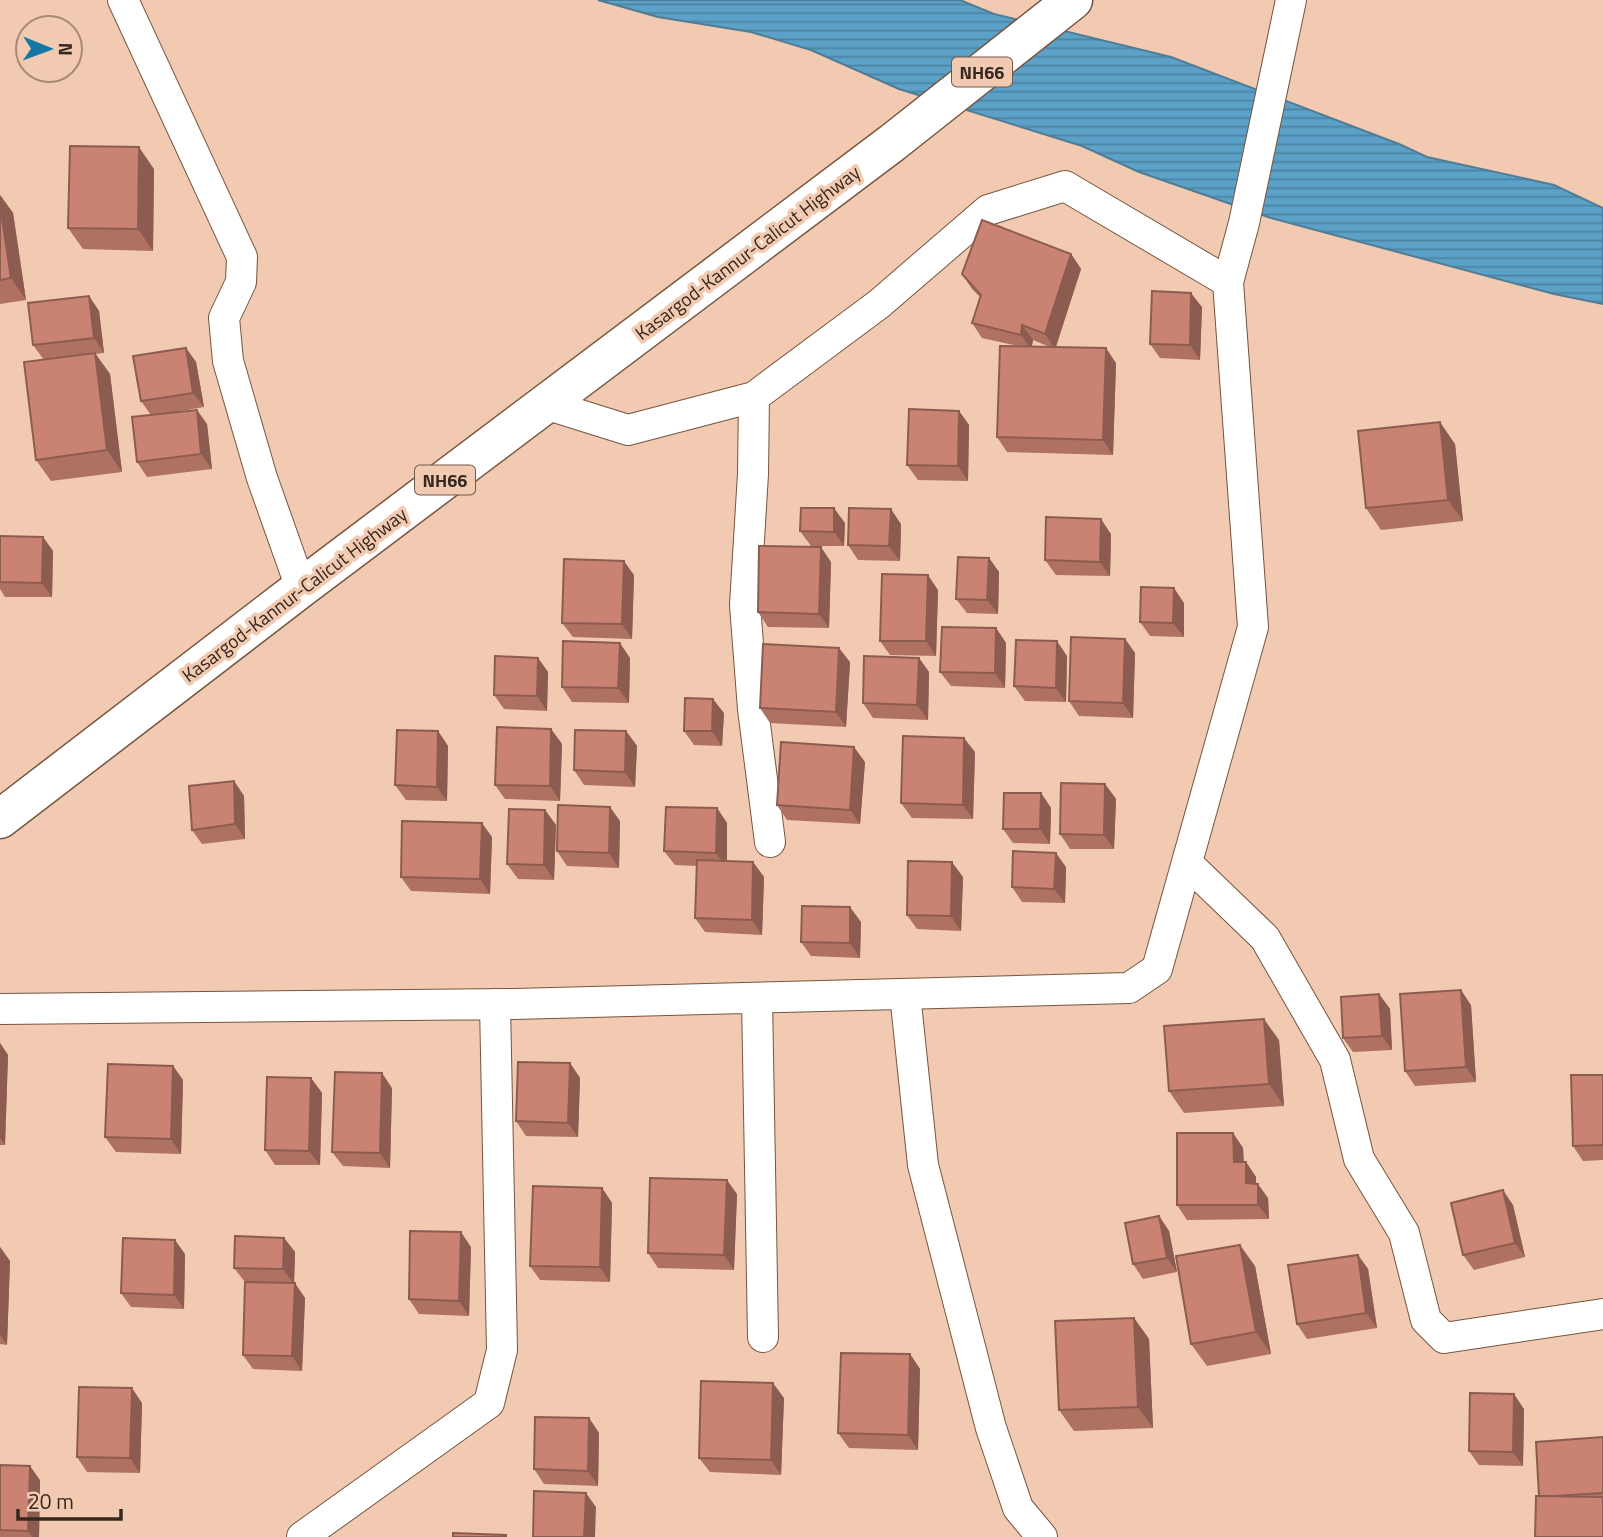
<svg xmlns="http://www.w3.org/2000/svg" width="1603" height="1537" font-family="'Titillium Web',sans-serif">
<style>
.water{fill:url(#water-rules);stroke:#507d95;stroke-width:2}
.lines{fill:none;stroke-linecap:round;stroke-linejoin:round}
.minor-casing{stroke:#76553f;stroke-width:32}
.trunk-casing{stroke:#76553f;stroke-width:41}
.minor{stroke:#fff;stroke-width:30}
.trunk{stroke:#fff;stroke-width:38}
.wall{fill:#ae7162;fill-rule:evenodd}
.shaded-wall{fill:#8d5c50}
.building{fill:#ca8372;stroke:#8d5c50;stroke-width:2}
.labels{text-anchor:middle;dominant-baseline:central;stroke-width:7;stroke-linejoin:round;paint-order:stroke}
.shield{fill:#f1cab1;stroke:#6f594b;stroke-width:2}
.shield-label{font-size:18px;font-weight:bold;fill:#37281f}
.street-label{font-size:19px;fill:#37281f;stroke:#f1cab1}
</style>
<defs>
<pattern id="water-rules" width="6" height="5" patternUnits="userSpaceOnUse" patternTransform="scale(1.75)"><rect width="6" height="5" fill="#5ba1c8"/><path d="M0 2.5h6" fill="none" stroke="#4c83a2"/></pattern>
</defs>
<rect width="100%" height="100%" fill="#f1cab1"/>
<path class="water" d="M598 0H960L994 14 1171 57 1399 144 1427 157 1554 185 1603 208V304L1554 294 1271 218 1139 172 1082 146 899 89 811 50 751 32 658 17Z"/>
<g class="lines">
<g class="minor-casing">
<path id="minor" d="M123 0 242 257 241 282 224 318 228 361 262 478 301 588
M754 397 753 474 745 605 753 709 770 842
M545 404 628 430 754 397 879 304 988 210 1065 186 1228 282
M1187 863 1265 938 1335 1060 1359 1159 1404 1233 1426 1320 1444 1338 1603 1314
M905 994 923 1165 991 1428 1018 1508 1042 1537
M757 998 763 1337
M0 1009 514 1004 1129 988 1157 969 1253 627 1228 282 1244 223 1291 0
M302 1537 489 1403 502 1350 495 1004"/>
</g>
<g class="trunk-casing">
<path id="trunk" d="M0 819 301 588 892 143 1073 0"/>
</g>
<use href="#minor" class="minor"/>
<use href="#trunk" class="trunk"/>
</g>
<path class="wall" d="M154 169 153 251 83 249 68 228Z
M0 195 13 213 26 300 0 304Z
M1071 254 1081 269 1056 347 1116 363 1113 455 1007 452 997 437 1018 346 982 338 972 323 980 297 972 289 962 274ZM1033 340 1050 347 1032 346Z
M89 296 99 311 104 353 95 354 110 374 122 472 51 481 36 460 44 360 33 345Z
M1202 307 1200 360 1160 358 1150 344Z
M186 348 196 362 204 407 176 412 207 424 212 469 147 477 137 462 151 415 141 401Z
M959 411 969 425 968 481 918 480 907 465Z
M1455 444 1463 521 1381 530 1366 508Z
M845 523 844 546H811L800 531Z
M901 524 900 561 858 560 848 545Z
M1111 534 1110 576 1056 575 1045 560Z
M43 537 53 551 52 597H5L0 589V582Z
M989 558 999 572 998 614 967 613 956 599Z
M831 562 829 628 768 627 758 612Z
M634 575 632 639 573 637 562 623Z
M938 590 936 656 890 655 880 641Z
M1184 603V637L1150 636 1140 622Z
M996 628 1006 643 1005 688 951 686 940 672Z
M1125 639 1135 653 1133 718 1079 716 1069 701Z
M1067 656 1066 702 1025 701 1014 686Z
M538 658 548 672 547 711 504 709 494 695Z
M630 658 629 703 572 702 562 687Z
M919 658 929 672 928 720 873 718 863 703Z
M850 662 846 727 770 723 760 708Z
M724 713 722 746 694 745 684 731Z
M551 729 562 744 560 801 505 799 495 785Z
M438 731 448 746 447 801 406 800 395 785Z
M626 731 637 746 635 787 584 785 574 770Z
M975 752 973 819 912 818 901 803Z
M865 762 860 824 787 820 777 805Z
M234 781 244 796 245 839 202 844 192 830Z
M1105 784 1116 799 1114 849H1070L1060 834Z
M1041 793 1051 808 1050 844 1013 843 1003 829Z
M717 808 727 823V861L753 862 764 877 762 935 705 932 695 918 697 866 675 865 664 851Z
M545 810 556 825 554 880 518 879 507 864Z
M620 821 619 868 567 866 557 851Z
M492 837 490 894 411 891 401 877Z
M1066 867 1065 903 1022 902 1012 887Z
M963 877 961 931 917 929 907 915Z
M861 922 860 958 811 956 801 942Z
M1379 994 1390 1009 1392 1050 1353 1052 1343 1038Z
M1471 1005 1476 1082 1415 1086 1405 1071Z
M1279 1040 1284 1106 1184 1113 1169 1091Z
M0 1043 8 1055 5 1145H0Z
M570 1063 580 1078 578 1137 526 1136 516 1121Z
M173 1066 183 1080 181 1154 116 1152 105 1137Z
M1603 1075V1160L1583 1161 1573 1146Z
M311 1078 322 1093 320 1165H275L265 1150Z
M392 1088 390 1168 343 1166 332 1152Z
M1233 1133 1243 1148 1244 1162H1246L1256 1177V1184L1268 1198 1269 1219 1187 1220 1177 1205Z
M602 1188 612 1203 610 1282 540 1280 530 1266Z
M737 1194 734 1270 658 1268 648 1253Z
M1513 1205 1525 1257 1474 1270 1463 1255Z
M1159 1216 1169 1231 1177 1272 1143 1279 1133 1264Z
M284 1238 295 1252 294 1283 305 1298 302 1371 253 1369 243 1355 245 1282 234 1268Z
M0 1247 10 1261 7 1345 0 1344Z
M471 1247 469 1316 419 1314 409 1299Z
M185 1254 184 1309 131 1307 121 1293Z
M1358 1255 1368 1269 1377 1328 1307 1339 1297 1324Z
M1255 1266 1271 1354 1207 1366 1191 1344Z
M1134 1318 1149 1339 1153 1428 1074 1431 1059 1410Z
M910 1354 920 1369 918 1450 849 1448 838 1433Z
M784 1398 781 1475 710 1472 699 1458Z
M142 1403 140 1473 87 1472 77 1457Z
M1524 1409 1523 1466 1479 1465 1469 1451Z
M589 1418 599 1433 598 1486 544 1484 534 1469Z
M1603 1437V1537L1539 1496Z
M0 1465 40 1480 39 1537H0Z"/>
<path class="shaded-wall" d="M139 147 154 169 153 251 138 229Z
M0 195 13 213 26 300 11 278 0 205Z
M1071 254 1081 269 1055 349 1045 334Z
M1191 293 1202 307 1200 360 1190 345Z
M89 296 99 311 104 353 94 338Z
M1022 325 1033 340 1031 349 1021 335Z
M186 348 196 362 204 407 193 393Z
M1106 348 1116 363 1113 455 1103 440Z
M95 353 110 374 122 472 107 450Z
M197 410 207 424 212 469 201 454Z
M959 411 969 425 968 481 958 466Z
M1440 422 1455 444 1463 521 1448 500Z
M834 508 845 523 844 546 834 532Z
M891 509 901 524 900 561 889 546Z
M1101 519 1111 534 1110 576 1100 562Z
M43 537 53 551 52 597 42 583Z
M821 547 831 562 829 628 819 614Z
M989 558 999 572 998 614 987 600Z
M624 561 634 575 632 639 622 624Z
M928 575 938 590 936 656 926 641Z
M1174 588 1184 603V637L1173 623Z
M996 628 1006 643 1005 688 995 673Z
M1125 639 1135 653 1133 718 1123 703Z
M1057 641 1067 656 1066 702 1056 688Z
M620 643 630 658 629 703 618 688Z
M839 648 850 662 846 727 836 712Z
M538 658 548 672 547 711 537 696Z
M919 658 929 672 928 720 917 705Z
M713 699 724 713 722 746 712 731Z
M551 729 562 744 560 801 550 786Z
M438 731 448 746 447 801 437 787Z
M626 731 637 746 635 787 625 772Z
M964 738 975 752 973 819 963 805Z
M854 747 865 762 860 824 850 810Z
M234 781 244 796 245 839 235 824Z
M1105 784 1116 799 1114 849 1104 835Z
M1041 793 1051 808 1050 844 1040 829Z
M610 807 620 821 619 868 609 853Z
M717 808 727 823V867L716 853Z
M545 810 556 825 554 880 544 865Z
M482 823 492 837 490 894 480 879Z
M1056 853 1066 867 1065 903 1054 889Z
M753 862 764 877 762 935 752 920Z
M952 862 963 877 961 931 951 916Z
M850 907 861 922 860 958 850 943Z
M1461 990 1471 1005 1476 1082 1466 1067Z
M1379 994 1390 1009 1392 1050 1382 1036Z
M1264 1019 1279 1040 1284 1106 1269 1084Z
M0 1043 8 1055 5 1145 0 1138Z
M570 1063 580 1078 578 1137 568 1123Z
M173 1066 183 1080 181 1154 171 1139Z
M382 1073 392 1088 390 1168 380 1153Z
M311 1078 322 1093 320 1165 309 1151Z
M1233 1133 1243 1148 1244 1177 1234 1162Z
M1246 1162 1256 1177V1198L1246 1183Z
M727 1180 737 1194 734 1270 724 1255Z
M1258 1184 1268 1198 1269 1219 1258 1205Z
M602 1188 612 1203 610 1282 600 1267Z
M1503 1190 1513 1205 1525 1257 1515 1243Z
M1159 1216 1169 1231 1177 1272 1167 1258Z
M461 1232 471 1247 469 1316 459 1301Z
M284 1238 295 1252 294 1284 283 1269Z
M175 1240 185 1254 184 1309 174 1295Z
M1240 1245 1255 1266 1271 1354 1256 1332Z
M0 1247 10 1261 7 1345 0 1335Z
M1358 1255 1368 1269 1377 1328 1366 1313Z
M295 1283 305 1298 302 1371 292 1356Z
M1134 1318 1149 1339 1153 1428 1138 1407Z
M910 1354 920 1369 918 1450 908 1435Z
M773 1383 784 1398 781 1475 771 1460Z
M132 1388 142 1403 140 1473 130 1458Z
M1514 1394 1524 1409 1523 1466 1513 1452Z
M589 1418 599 1433 598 1486 588 1471Z
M30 1466 40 1480 39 1537H32L28 1531Z
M586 1493 596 1507 595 1537H584Z"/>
<path class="building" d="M70 146 139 147 138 229 68 228Z
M0 205 11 278 0 280Z
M982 220 1071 254 1045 334 1022 325 1021 335 972 323 981 295 962 274Z
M1152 291 1191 293 1190 345 1150 344Z
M89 296 94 338 33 345 28 303Z
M1000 346 1106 348 1103 440 997 437Z
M186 348 193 393 141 401 133 356Z
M95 353 107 450 36 460 24 362Z
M909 409 959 411 958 466 907 465Z
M197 410 201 454 137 462 132 417Z
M1440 422 1448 500 1366 508 1358 431Z
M801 508H834V532L800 531Z
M849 508 891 509 889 546 848 545Z
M1046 517 1101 519 1100 562 1045 560Z
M0 536 43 537 42 583 0 582Z
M759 546 821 547 819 614 758 612Z
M958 557 989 558 987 600 956 599Z
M564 559 624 561 622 624 562 623Z
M882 574 928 575 926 641H880Z
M1141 587 1174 588 1173 623 1140 622Z
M942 627 996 628 995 673 940 672Z
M1071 637 1125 639 1123 703 1069 701Z
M1016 640 1057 641 1056 688 1014 686Z
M563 641 620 643 618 688 562 687Z
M763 644 839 648 836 712 760 708Z
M495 656 538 658 537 696 494 695Z
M864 656 919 658 917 705 863 703Z
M685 698 713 699 712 731H684Z
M497 727 551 729 550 786 495 785Z
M397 730 438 731 437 787 395 785Z
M575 730 626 731 625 772 574 770Z
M903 736 964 738 963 805 901 803Z
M781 742 854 747 850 810 777 805Z
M234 781 235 824 192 830 189 786Z
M1061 783 1105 784 1104 835 1060 834Z
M1004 793H1041L1040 829H1003Z
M558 805 610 807 609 853 557 851Z
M666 807 717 808 716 853 664 851Z
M509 809 545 810 544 865 507 864Z
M402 821 482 823 480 879 401 877Z
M1013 851 1056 853 1054 889 1012 887Z
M697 860 753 862 752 920 695 918Z
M908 861 952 862 951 916 907 915Z
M802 906 850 907V943L801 942Z
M1461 990 1466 1067 1405 1071 1400 994Z
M1379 994 1382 1036 1343 1038 1341 997Z
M1264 1019 1269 1084 1169 1091 1164 1026Z
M518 1062 570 1063 568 1123 516 1121Z
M108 1064 173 1066 171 1139 105 1137Z
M335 1072 382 1073 380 1153 332 1152Z
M1571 1075H1603V1145L1573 1146Z
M267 1077 311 1078 309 1151 265 1150Z
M1177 1133H1233L1234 1162H1246V1183L1258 1184V1205H1177Z
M650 1178 727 1180 724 1255 648 1253Z
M533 1186 602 1188 600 1267 530 1266Z
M1503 1190 1515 1243 1463 1255 1451 1203Z
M1159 1216 1167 1258 1133 1264 1125 1223Z
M410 1231 461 1232 459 1301 409 1299Z
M235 1236 284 1238 283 1269 234 1268Z
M123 1238 175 1240 174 1295 121 1293Z
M1240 1245 1256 1332 1191 1344 1176 1256Z
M1358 1255 1366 1313 1297 1324 1288 1265Z
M245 1282 295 1283 292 1356 243 1355Z
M1134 1318 1138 1407 1059 1410 1055 1321Z
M841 1353 910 1354 908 1435 838 1433Z
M701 1381 773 1383 771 1460 699 1458Z
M79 1387 132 1388 130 1458 77 1457Z
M1470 1393 1514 1394 1513 1452 1469 1451Z
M535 1417 589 1418 588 1471 534 1469Z
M1603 1437V1493L1554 1496H1539L1536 1442Z
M0 1465 30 1466 28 1531 0 1530Z
M534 1491 586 1493 584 1537H533Z
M1536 1496 1603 1497V1537H1535Z
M453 1533 506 1535V1537H453Z"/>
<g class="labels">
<g class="shield">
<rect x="952" y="57.5" width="60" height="29" rx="5"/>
<rect x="415" y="465.5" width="60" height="29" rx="5"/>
</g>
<g class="shield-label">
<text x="982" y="72">NH66</text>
<text x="445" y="480">NH66</text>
</g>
<g class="street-label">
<text transform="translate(747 252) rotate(-37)">Kasargod-Kannur-Calicut Highway</text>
<text transform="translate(294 594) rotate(-37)">Kasargod-Kannur-Calicut Highway</text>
</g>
</g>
<g transform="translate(49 49) rotate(91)"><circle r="33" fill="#f1cab1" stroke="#a78977" stroke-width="2"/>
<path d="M0-5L12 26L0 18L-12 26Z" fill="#1378a3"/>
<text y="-10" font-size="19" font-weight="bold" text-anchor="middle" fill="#37281f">N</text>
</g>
<path d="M18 1509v10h103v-10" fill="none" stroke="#37281f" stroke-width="3.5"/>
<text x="28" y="1509" font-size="21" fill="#37281f" stroke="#f1cab1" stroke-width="5" paint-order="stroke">20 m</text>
</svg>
